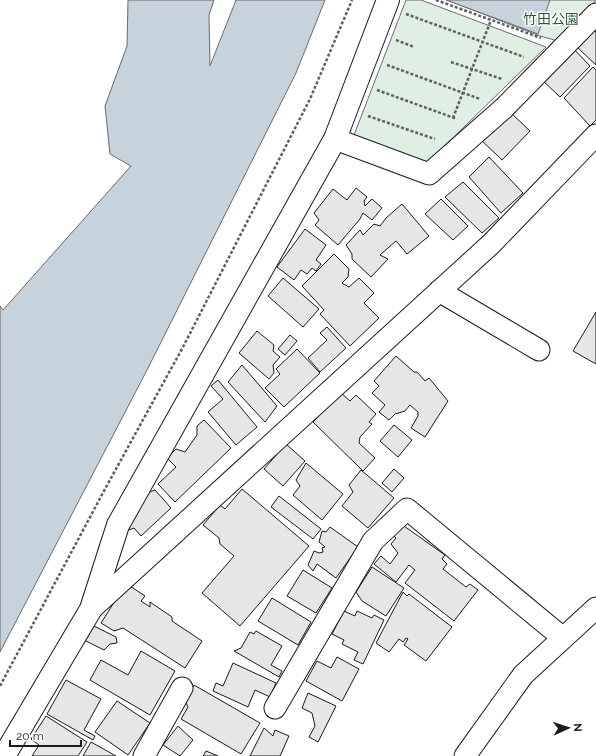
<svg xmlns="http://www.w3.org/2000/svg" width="596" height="756" font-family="Raleway,'Noto Sans JP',sans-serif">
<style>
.green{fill:#e0efe3;stroke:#6a6a6a}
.water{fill:#c6d2dc;stroke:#6a6a6a}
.building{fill:#e6e6e6;stroke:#1a1a1a}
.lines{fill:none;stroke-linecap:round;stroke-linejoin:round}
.minor-casing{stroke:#1a1a1a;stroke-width:23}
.tertiary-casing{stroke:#1a1a1a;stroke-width:24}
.path{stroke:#5f5f5f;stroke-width:2.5;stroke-dasharray:3 2;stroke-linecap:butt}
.minor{stroke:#fff;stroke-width:21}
.tertiary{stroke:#fff;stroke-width:22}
.labels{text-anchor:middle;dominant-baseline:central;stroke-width:3;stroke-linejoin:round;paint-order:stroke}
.park-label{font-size:14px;fill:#2b5a34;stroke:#fff}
</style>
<rect width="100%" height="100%" fill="#fff"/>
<path class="green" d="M406 0H421L546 47 426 164 354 135Z
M447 0H596L558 41 540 36Z"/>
<path class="water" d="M128 0H214L209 15 210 66 236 0H325L296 73 146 372 0 652V306L3 310 131 166 110 154 105 106 127 46Z
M446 0H550L538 34Z"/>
<path class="building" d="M593 30 596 32V65L577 47Z
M571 46 590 66 560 97 540 78Z
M593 67 596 70V120L590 126 564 98Z
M509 111 530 131 502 160 478 137Z
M489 157 523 193 501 213 469 177Z
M463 182 499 218 482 233 445 197Z
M356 188 367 197 364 201 365 206 372 199 382 208 372 220 363 213 360 219 338 245 315 225 319 220 314 213 333 189 347 200Z
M441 199 468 226 453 240 425 214Z
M402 204 429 236 407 254 396 241 380 255 388 259 371 277 352 259V254L346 245 360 230 363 235 374 224 380 226 386 218Z
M305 229 326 245 316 260 321 264 316 271 312 268 307 274 301 270 294 280 277 267Z
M334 254 349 269 348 277 342 283 349 287 359 278 374 293 364 303 379 318 350 346 320 314 324 310 302 286Z
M283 278 319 309 303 327 268 296Z
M596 312V364L573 351Z
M327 327 346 348 320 372 308 358 327 340 320 333Z
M257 331 274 345 273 351 280 357 273 365 274 373 269 379 239 353Z
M290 335 297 341 285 355 278 349Z
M297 349 320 373 284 407 265 388 280 374 276 369Z
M396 356 414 372H417L425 381 429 378 448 401 425 437 411 428 418 416V412L410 405 405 411 395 414 389 420 379 412 385 405 372 393 379 386 374 381Z
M242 365 277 406 265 422 228 382Z
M218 380 257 427 236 445 208 412 223 399 211 386Z
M341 393 350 401 356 395 376 414 369 422 372 424 360 437 359 443 375 458 363 471 313 422Z
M204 420 231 448 175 502 158 484 176 467 167 458 176 449 185 452 197 435V426Z
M394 425 412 440 398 457 380 441Z
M286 444 305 461 283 486 264 469Z
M306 463 343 494 322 520 293 495 300 486 296 480Z
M394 469 404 478 392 492 382 483Z
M361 470 394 498 368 528 342 506 353 492 349 485Z
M242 489 309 546 240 626 202 593 234 556 220 544 219 538 203 525 220 505 225 509Z
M155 490 171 508 141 536 134 528 129 530 127 526 142 495Z
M279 496 321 529 313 539 271 507Z
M404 526 445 555 442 559 447 564 443 569 466 587 470 584 478 590 454 621 405 583 415 570 409 565 396 582 374 564 381 556 390 564 398 553 391 544 396 538 393 535Z
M330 527 358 547 336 578 317 564 313 571 308 565 314 551 319 553 323 552 322 548 325 547 319 542 322 531 326 532Z
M372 567 404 588 386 616 362 601 356 592Z
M303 570 332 588 316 613 287 596Z
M130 586 145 596 141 601 150 607V602L172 617V621L202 641 185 668 123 628 114 631 101 623 120 593Z
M403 592 407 596 409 594 452 627 426 661 404 645 408 639 406 638 403 642 399 639 389 652 376 643Z
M272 598 311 622 298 645 258 621Z
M344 611 355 616 357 611 372 618 374 615 384 620 363 664 354 660 358 652 342 644 344 640 332 634Z
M92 625 116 637 117 643 110 644 104 650 84 640Z
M256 631 282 646 271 665 282 671 279 677 234 651 241 648 250 632 254 634Z
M141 651 175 671 150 715 90 680 101 660 128 675Z
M337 657 359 669 342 701 306 681 317 661 331 668Z
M233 663 276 683 270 697 255 690 248 707 213 691 216 683 223 686Z
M66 680 101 699 84 730 95 736 93 740 47 714Z
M194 685 260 723 241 754 181 719 188 707 185 701Z
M308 693 336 706 318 742 309 737 315 726 312 713 302 708Z
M117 701 150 723 128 755 95 732Z
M46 716 87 742 78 756H32L39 745 31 739Z
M178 726 193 740 180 756 163 745Z
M264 728 273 736 275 730 289 736 280 756H250Z
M91 742 116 756H83Z
M206 751 218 756H203Z"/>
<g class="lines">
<g class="minor-casing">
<path id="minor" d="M335 139 429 174 504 108 596 14
M439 291 539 350
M91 609 491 244 596 135
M275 708 373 541 407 509 563 638
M144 756 182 688
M465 756 523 675 596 608"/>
</g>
<g class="tertiary-casing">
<path id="tertiary" d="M4 756 91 609 118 525 335 139 388 0"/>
</g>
<path class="path" d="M436 0 541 38
M406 14 524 57
M396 40 414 47
M451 62 502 79
M387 65 480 99
M377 90 457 119
M368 116 435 139
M453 118 491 20
M0 686 105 489 183 347 310 99 352 0"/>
<use href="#minor" class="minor"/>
<use href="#tertiary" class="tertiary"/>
</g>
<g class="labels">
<g class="park-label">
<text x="551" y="19">竹田公園</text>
</g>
</g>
<g transform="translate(568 728) rotate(87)" stroke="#ffffff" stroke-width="3" paint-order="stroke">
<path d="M0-3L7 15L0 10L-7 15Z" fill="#1a1a1a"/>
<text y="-6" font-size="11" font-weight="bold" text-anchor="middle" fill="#1a1a1a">N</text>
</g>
<path d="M10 740v6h71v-6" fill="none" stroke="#1a1a1a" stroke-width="2"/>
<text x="16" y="740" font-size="12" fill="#1a1a1a" stroke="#ffffff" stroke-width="3" paint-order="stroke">20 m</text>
</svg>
